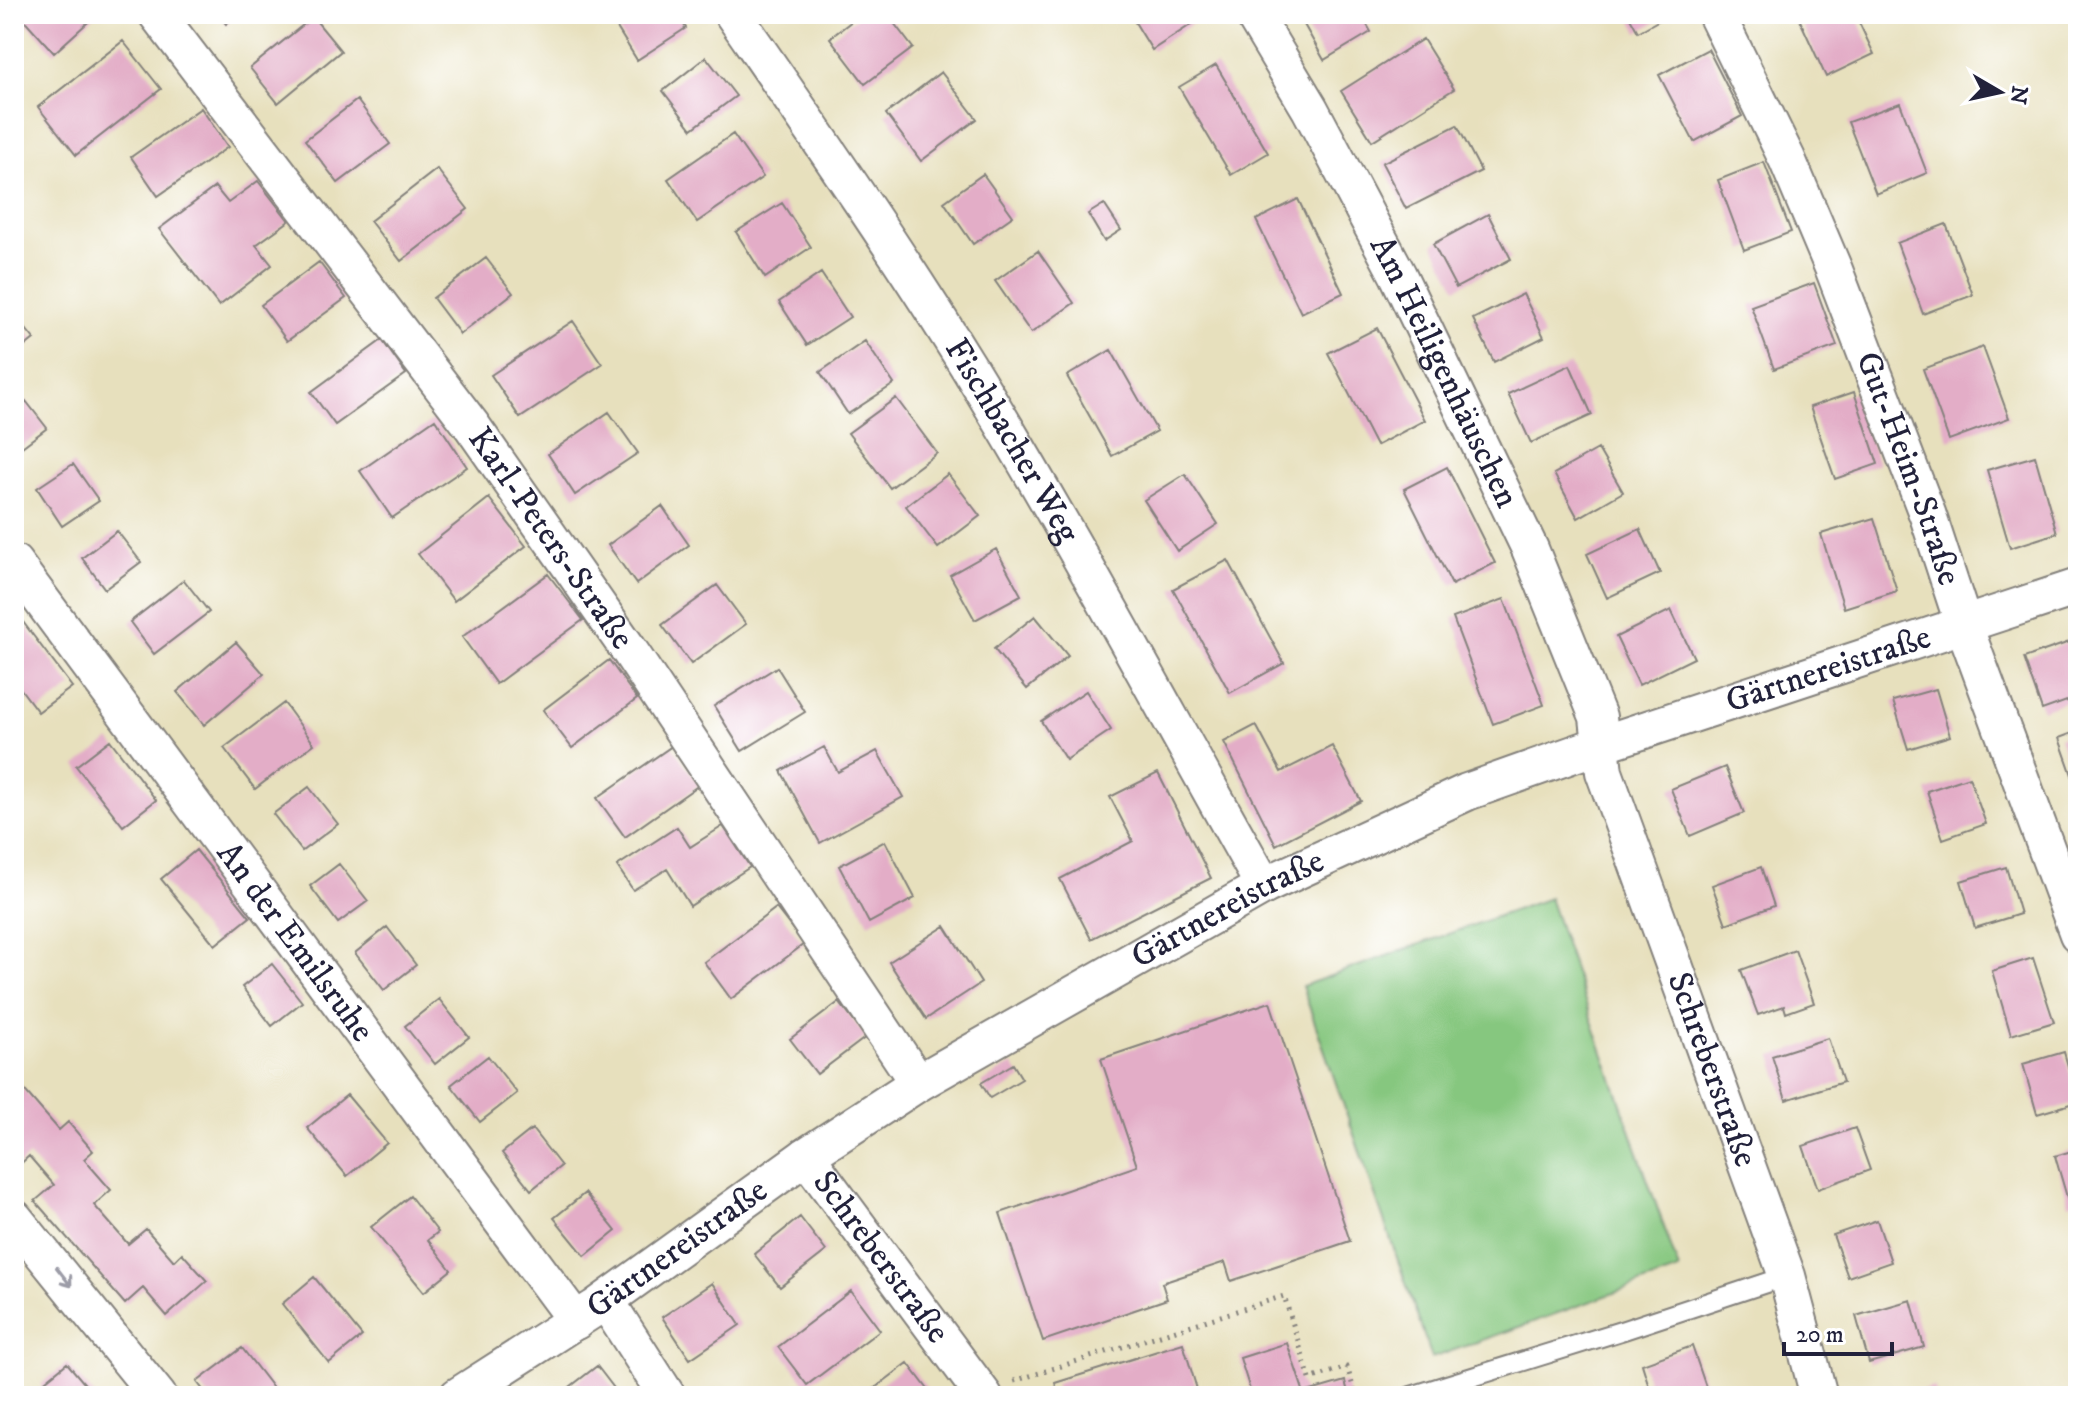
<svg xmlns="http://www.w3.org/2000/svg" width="2092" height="1410" font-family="'IM FELL DW Pica',serif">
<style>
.green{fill:#86c77f;stroke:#54745d;stroke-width:2}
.building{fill:#e3adc7}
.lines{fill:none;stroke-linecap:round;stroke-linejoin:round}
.lane-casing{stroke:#84817c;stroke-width:22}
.street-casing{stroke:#84817c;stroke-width:40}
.path{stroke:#84817c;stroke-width:5;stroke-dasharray:2 6;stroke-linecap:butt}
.lane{stroke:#fff;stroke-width:18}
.street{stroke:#fff;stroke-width:36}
.oneway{stroke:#9c9ca7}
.labels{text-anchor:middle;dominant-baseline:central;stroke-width:8;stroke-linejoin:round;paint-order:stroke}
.street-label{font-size:34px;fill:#22223b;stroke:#fff}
</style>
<rect width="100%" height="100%" fill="#fff"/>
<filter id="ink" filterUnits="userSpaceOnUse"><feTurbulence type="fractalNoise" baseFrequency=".0125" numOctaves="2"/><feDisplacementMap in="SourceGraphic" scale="16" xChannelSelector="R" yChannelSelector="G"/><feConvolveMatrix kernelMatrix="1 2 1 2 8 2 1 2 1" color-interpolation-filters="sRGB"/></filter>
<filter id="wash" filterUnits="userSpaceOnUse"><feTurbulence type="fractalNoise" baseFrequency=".006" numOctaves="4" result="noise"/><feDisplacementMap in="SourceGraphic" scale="32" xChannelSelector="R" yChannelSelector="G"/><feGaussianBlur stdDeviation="1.8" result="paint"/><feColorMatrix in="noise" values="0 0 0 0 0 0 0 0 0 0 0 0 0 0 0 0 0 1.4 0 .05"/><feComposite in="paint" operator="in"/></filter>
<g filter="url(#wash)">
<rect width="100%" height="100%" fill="#e7e0bd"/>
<path class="green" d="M1549 898 1679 1270 1432 1358 1302 986Z"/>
<g id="blocks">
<path class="building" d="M19 14H97L54 53Z
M218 14H238L226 24Z
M618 14H677L686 28 637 60 611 18Z
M861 14H887L913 48 865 84 830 38Z
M1130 14H1189L1195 22 1152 50Z
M1298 14H1361L1371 32 1324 60Z
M1628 14H1670L1638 32Z
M1797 14H1855L1874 54 1826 77Z
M313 17 341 51 278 103 250 68Z
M1423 39 1454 89 1372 141 1341 91Z
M123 41 161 89 76 155 38 107Z
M1708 49 1742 116 1694 142 1659 75Z
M706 57 736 96 692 129 663 91Z
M1216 65 1268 153 1231 175 1179 87Z
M941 72 977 119 921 161 886 114Z
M357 100 390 144 338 183 305 140Z
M1900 103 1927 173 1876 194 1848 122Z
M201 108 228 147 158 196 131 157Z
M1457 125 1481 171 1406 209 1382 163Z
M733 134 763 177 697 222 668 179Z
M1764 162 1791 232 1744 250 1718 180Z
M437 169 468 209 401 261 370 221Z
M983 174 1013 216 973 244 944 202Z
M258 181 289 221 256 245 272 265 219 306 159 229 215 187 228 203Z
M1298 199 1343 293 1301 313 1256 220Z
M782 203 811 247 765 278 736 232Z
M1104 204 1121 230 1104 241 1088 214Z
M1488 214 1511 259 1456 288 1433 244Z
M1946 224 1973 295 1923 314 1897 243Z
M1038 251 1074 303 1031 333 995 281Z
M486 258 513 293 460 334 433 298Z
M319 262 346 298 287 341 261 305Z
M821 273 850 317 807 345 779 302Z
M1814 283 1837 346 1774 369 1751 306Z
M1523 294 1544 337 1494 362 1473 319Z
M14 314 34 339 14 355Z
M573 321 602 364 520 418 491 375Z
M1377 328 1425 420 1376 446 1328 353Z
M382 340 406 374 335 425 311 392Z
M865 341 894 384 848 414 820 372Z
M1983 347 2009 418 1949 440 1923 369Z
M1111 350 1157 431 1112 456 1067 376Z
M1570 365 1592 415 1531 443 1508 394Z
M1854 392 1878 464 1835 479 1810 407Z
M896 398 937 453 890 488 848 433Z
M26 401 47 428 14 453V411Z
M609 412 638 453 575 495 548 454Z
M435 419 467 467 392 518 360 471Z
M1598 449 1623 492 1578 518 1554 474Z
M2035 456 2057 533 2010 548 1987 470Z
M73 464 99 501 62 526 37 488Z
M1447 467 1495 563 1452 585 1404 489Z
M948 474 980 516 938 548 906 506Z
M1185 474 1218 524 1177 551 1144 500Z
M489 498 526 546 454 601 418 554Z
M662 506 689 545 636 584 608 545Z
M1874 518 1897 591 1844 608 1821 534Z
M1640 529 1660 573 1607 598 1587 554Z
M117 531 141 562 105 589 82 558Z
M996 549 1021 595 975 620 950 575Z
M1228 560 1284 663 1230 693 1173 589Z
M548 574 583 620 496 684 462 637Z
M184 580 209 612 154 654 130 622Z
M717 585 746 624 691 664 662 625Z
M1504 599 1544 705 1493 724 1453 618Z
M1671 610 1694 658 1639 685 1616 637Z
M1035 616 1068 656 1027 689 994 649Z
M20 618 72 687 38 712 14 680V623Z
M2078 639V697L2042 710 2024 658Z
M236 642 264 674 204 725 177 692Z
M609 660 637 699 572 748 543 710Z
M777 667 805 712 742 751 714 706Z
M1936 689 1950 736 1908 749 1893 701Z
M1086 691 1111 730 1066 760 1041 721Z
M284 703 314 744 255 789 224 748Z
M1256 725 1281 772 1332 746 1361 801 1276 845 1224 742Z
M2078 731V792L2059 738Z
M110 740 156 800 123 826 76 766Z
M672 746 699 785 625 837 597 798Z
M824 747 838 772 877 751 903 797 820 843 781 771Z
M1725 767 1744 813 1690 836 1671 789Z
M1158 773 1211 878 1091 939 1060 879 1133 841 1110 797Z
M1969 777 1986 824 1943 839 1927 791Z
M309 787 338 824 302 851 273 814Z
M723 826 750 867 690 906 667 869 633 890 617 866 677 827 690 847Z
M885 841 915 898 869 923 839 866Z
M196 850 250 917 215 945 161 879Z
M339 864 368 901 338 923 310 886Z
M1761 867 1774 906 1726 924 1712 885Z
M2006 867 2020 914 1975 928 1961 881Z
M776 908 804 944 731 999 704 962Z
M945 926 981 983 926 1019 889 962Z
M387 927 416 965 384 990 355 953Z
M1795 950 1814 1003 1786 1013 1784 1006 1758 1015 1741 970Z
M2033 958 2054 1022 2011 1035 1992 971Z
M272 964 302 1002 272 1026 242 987Z
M439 999 469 1037 435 1064 405 1026Z
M839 1002 866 1037 817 1074 790 1039Z
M1270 1002 1350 1241 1231 1281 1225 1262 1162 1283 1167 1299 1043 1341 1000 1213 1137 1166 1101 1059Z
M1828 1038 1843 1082 1786 1100 1772 1056Z
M2064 1052 2078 1102 2037 1114 2023 1064Z
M488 1056 517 1093 480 1122 451 1085Z
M1013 1064 1022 1079 990 1098 981 1083Z
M14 1078 59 1130 68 1122 93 1151 84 1159 111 1190 94 1205 128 1244 146 1229 174 1261 182 1253 207 1281 167 1316 143 1288 125 1304 35 1201 54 1185 29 1156 14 1170Z
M347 1095 387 1143 347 1176 307 1128Z
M1855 1128 1870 1170 1818 1189 1803 1146Z
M532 1129 561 1166 531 1190 502 1153Z
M2078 1149V1201L2069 1204 2055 1156Z
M585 1193 616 1231 585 1256 554 1218Z
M410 1196 438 1232 428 1240 451 1270 424 1292 371 1227Z
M800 1217 826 1251 780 1287 754 1254Z
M1877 1220 1891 1262 1848 1277 1833 1235Z
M314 1277 362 1336 329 1363 282 1304Z
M712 1283 740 1325 690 1359 662 1317Z
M851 1291 880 1330 807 1385 778 1347Z
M1911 1300 1924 1347 1869 1363 1856 1316Z
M1183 1343 1199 1396H1059L1055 1383Z
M1287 1343 1304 1393 1345 1381 1349 1396H1252L1240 1358Z
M1692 1346 1709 1396H1652L1642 1364Z
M242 1348 279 1396H208L197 1382Z
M67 1363 95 1396H49L40 1385Z
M908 1363 933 1396H869L867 1394Z
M597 1366 620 1396H570L566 1390Z
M1934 1387 1937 1396H1905V1395Z"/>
</g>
</g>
<g filter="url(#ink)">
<use href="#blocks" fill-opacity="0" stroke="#84817c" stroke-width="2"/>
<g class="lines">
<g class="lane-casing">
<path id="lane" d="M1411 1396 1624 1330 1787 1276"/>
</g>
<g class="street-casing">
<g id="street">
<path id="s1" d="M157 14 472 426 631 653 918 1083"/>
<path id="s2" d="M733 14C813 130 894 246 968 366 1072 536 1166 713 1264 886"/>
<path id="s3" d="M1253 14 1310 109 1398 275 1530 549 1598 717 1604 772 1787 1276 1819 1396"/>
<path id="s4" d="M1716 14 1787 159 1834 270 1928 516 1963 623 2078 934"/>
<path id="s5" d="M14 563 576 1321"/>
<path id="s6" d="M806 1156 984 1396"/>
<path d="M14 1218 158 1396"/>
<path d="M606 1301 667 1396"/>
<path id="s7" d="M458 1396 595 1308 806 1156 918 1083 1264 886 1467 792 1602 744 2078 587"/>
</g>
</g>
<path class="path" d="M1014 1381 1284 1296 1310 1379 1347 1367 1356 1396"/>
<use href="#lane" class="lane"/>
<use href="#street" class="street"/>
</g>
<defs><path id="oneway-shaft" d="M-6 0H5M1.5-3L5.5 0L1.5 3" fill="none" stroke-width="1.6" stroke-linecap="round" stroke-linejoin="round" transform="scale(2)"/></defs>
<use class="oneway" href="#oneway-shaft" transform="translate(64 1277) rotate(52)"/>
</g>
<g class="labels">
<g class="street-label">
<text stroke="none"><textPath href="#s3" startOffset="406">Am Heiligenhäuschen</textPath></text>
<text stroke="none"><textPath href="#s2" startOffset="510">Fischbacher Weg</textPath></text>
<text stroke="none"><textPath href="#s4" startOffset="494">Gut-Heim-Straße</textPath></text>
<text stroke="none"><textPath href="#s1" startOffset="656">Karl-Peters-Straße</textPath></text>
<text stroke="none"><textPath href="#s7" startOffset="1560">Gärtnereistraße</textPath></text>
<text stroke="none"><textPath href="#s7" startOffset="912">Gärtnereistraße</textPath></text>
<text stroke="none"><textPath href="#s5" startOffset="472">An der Emilsruhe</textPath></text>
<text stroke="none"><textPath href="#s3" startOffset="1156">Schreberstraße</textPath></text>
<text stroke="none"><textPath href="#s7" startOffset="264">Gärtnereistraße</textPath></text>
<text stroke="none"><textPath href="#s6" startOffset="126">Schreberstraße</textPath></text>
</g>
</g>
<rect width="2092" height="1410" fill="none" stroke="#fff" stroke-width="48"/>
<g transform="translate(2000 92) rotate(99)" stroke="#ffffff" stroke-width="6" paint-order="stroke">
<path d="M0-6L14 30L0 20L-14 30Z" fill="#22223b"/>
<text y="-12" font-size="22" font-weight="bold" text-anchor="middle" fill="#22223b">N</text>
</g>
<path d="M1784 1342v12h108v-12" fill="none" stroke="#22223b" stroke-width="4"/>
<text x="1796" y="1342" font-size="24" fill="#22223b" stroke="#ffffff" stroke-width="6" paint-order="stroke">20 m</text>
</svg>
